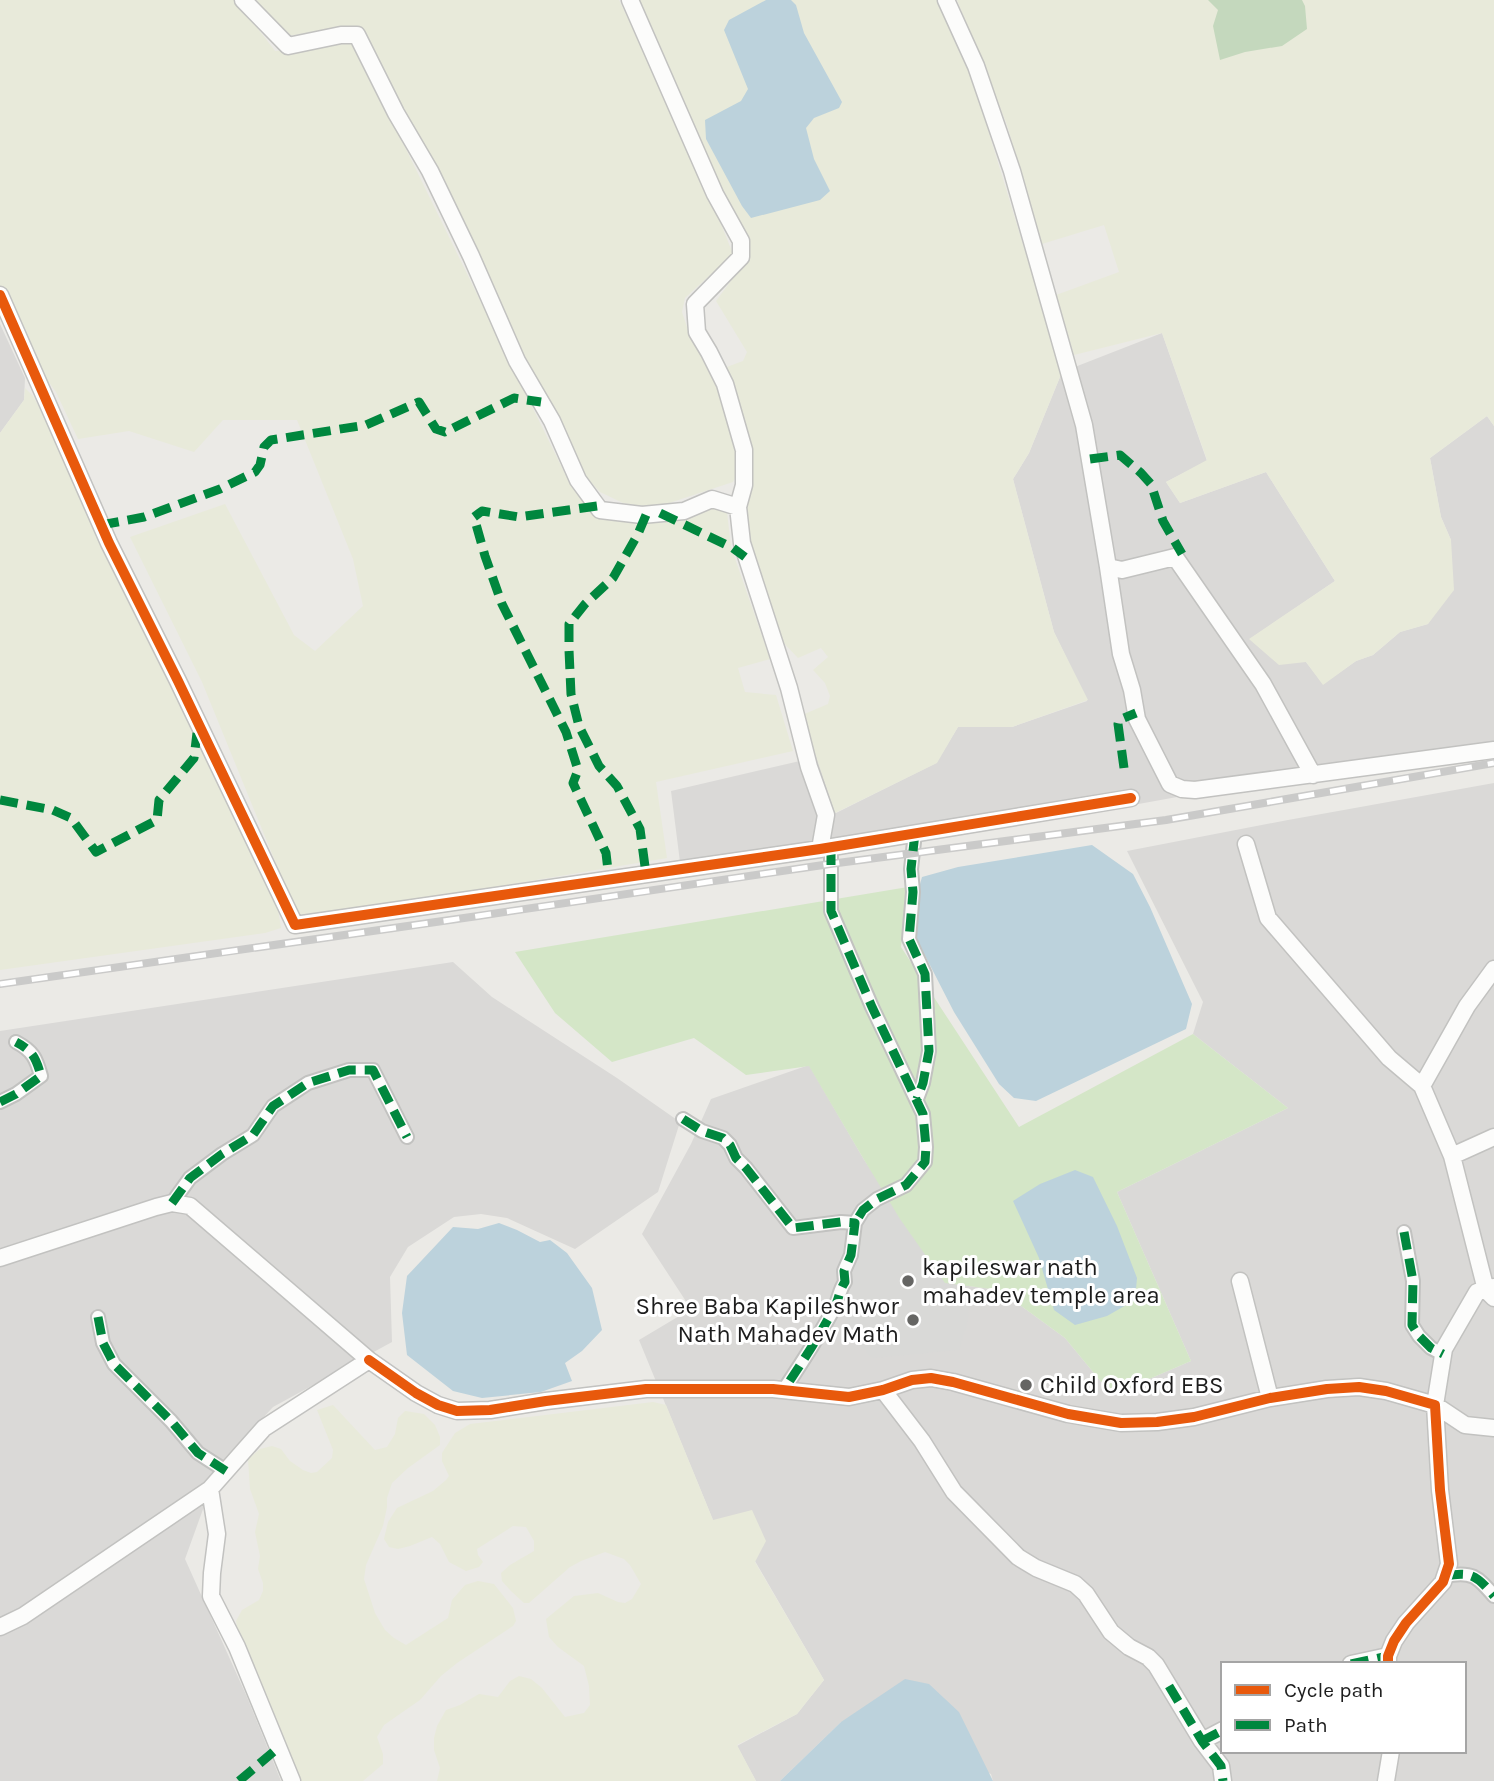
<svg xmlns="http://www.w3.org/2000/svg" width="1494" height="1781" font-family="Karla,sans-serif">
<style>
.residential{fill:#dad9d7;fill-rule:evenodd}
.religious{fill:#d9d9d7}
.farmland{fill:#e8eada}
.grass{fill:#d4e6c7}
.forest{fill:#c4d8bd}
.water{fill:#bcd2dc}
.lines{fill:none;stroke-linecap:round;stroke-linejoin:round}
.pedestrian-casing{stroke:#c2c2c0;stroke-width:16}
.minor-casing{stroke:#c2c2c0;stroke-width:19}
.pedestrian{stroke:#fcfcfb;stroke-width:12}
.minor{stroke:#fcfcfb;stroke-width:16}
.rail-casing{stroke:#cacac9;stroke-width:8}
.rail{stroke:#fff;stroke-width:5;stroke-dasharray:16;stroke-linecap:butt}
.quiet{stroke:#00873e;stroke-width:9;stroke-dasharray:18 9;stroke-linecap:butt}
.cycleway-casing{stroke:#fff;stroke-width:15}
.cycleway{stroke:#e8590c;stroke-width:10}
.poi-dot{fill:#656563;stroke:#fff;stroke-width:2.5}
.labels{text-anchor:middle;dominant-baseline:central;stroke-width:6;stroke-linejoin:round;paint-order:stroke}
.poi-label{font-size:24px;fill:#1d1d1d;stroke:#fff;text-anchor:start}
</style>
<rect width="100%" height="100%" fill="#ebeae6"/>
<path class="residential" d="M0 324 25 378 24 400 0 433Z
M1162 333 1207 461 1166 482 1180 503 1266 472 1335 581 1250 639 1306 662 1323 684 1356 661 1373 655 1400 632 1428 624 1451 540 1441 517 1430 458 1487 416 1494 426V751L1199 793 1122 807 680 862 671 791 817 757 836 813 936 763 958 727H1012L1087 701 1054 632 1013 479 1029 453 1062 372Z
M1494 783V1781H993L991 1774 841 1722 780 1781H756L737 1746 797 1714 824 1680 755 1561 713 1520 639 1340 691 1309 642 1234 691 1144 711 1099 809 1065 863 1158 945 1283 999 1290 1065 1338 1112 1395 1191 1361 1117 1192 1288 1108 1193 1034 1203 1002 1127 851 1288 820ZM1223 1664H1464V1751H1223Z
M453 962 492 997 617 1078 680 1122 658 1192 575 1249 507 1218 481 1214 454 1217 408 1247 390 1277 392 1342 273 1407 219 1465 185 1559 247 1697 281 1781H0V1031Z"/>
<path class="religious" d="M877 1199 927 1218 970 1271 968 1321 959 1350 872 1358 854 1337 844 1310 842 1291 858 1256 862 1217Z"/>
<path class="farmland" d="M0 0H236L275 51 354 43 570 484 599 516 663 523 712 505 727 512 731 547 770 659 738 668 745 692 776 695 793 751 656 782 667 858 299 920 202 682 130 537 225 504 294 635 315 651 363 606 353 559 297 420H223L194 452 129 431 78 439 56 392 35 363 0 290Z
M256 0H619L687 139 733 254 685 298 682 312 689 333 702 353 725 407 733 435 739 470 733 482 654 508 623 503 600 492 581 472 520 354 369 40 349 26 288 36Z
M635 0H937L970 71 1062 372 1029 453 1013 479 1054 632 1088 700 1012 727H958L937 763 835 813 802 715 828 704 830 696 825 683 813 670 828 657 821 648 798 658 778 637 740 508 749 483 724 368 743 361 747 352 716 301 748 258Z
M957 0H1494V426L1487 416 1430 458 1441 517 1451 540 1454 590 1428 624 1400 632 1373 655 1356 661 1323 685 1306 662 1279 665 1249 639 1335 581 1266 472 1180 503 1166 482 1207 460 1162 333 1074 355 1056 295 1119 272 1104 225 1042 244 1007 125Z
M25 388 33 396 49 425 101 536 115 573 161 657 277 903 281 928 265 933 0 970V433L24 400Z
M653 1402 666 1405 713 1520 752 1510 766 1541 755 1562 824 1680 797 1714 737 1745 756 1781H437L440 1768 434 1750V1738L437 1726 446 1710 460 1705 479 1694 498 1697 510 1681 519 1676 531 1679 542 1688 565 1717 584 1713 590 1705 589 1686 584 1666 558 1647 549 1637 546 1619 574 1596 598 1593 618 1602 625 1603 632 1599 641 1584 630 1565 624 1559 605 1552 581 1561 570 1567 529 1603H524L511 1591 502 1581 501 1573 510 1565 534 1551V1541L526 1527 513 1526 477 1549 478 1555 483 1562 479 1567 466 1571 449 1562 440 1544 432 1537 410 1546 398 1549 389 1547 384 1539 388 1522 397 1508 433 1491 446 1480 449 1476 442 1461V1453L455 1433 470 1424Z
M333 1405 375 1450 387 1447 395 1434 398 1418 405 1411 424 1414 435 1425 440 1437V1445L408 1468 392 1483 387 1498V1507L383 1526 366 1565 364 1579 375 1613 385 1630 394 1638 406 1645 448 1618 452 1600 465 1585 478 1581 494 1584 513 1608 516 1621 513 1626 457 1663 441 1676 420 1700 384 1725 377 1737 383 1754V1764L363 1781H295L238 1631 236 1621 242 1610 259 1600 263 1591V1583L258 1569 260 1556 255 1532 259 1514 250 1489 248 1459 260 1449 272 1446 281 1449 290 1461 303 1470 311 1473 317 1472 332 1458 333 1450 317 1410Z"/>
<path class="grass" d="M908 887 901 947 1019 1127 1193 1034 1288 1108 1117 1192 1191 1361 1112 1395 1065 1338 999 1290 945 1283 900 1219 863 1158 809 1066 746 1075 694 1038 612 1062 555 1013 515 952Z"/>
<path class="forest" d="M1208 0H1302L1305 6 1307 29 1282 46 1245 52 1220 60 1213 26 1218 10Z"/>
<path class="water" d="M766 0H791L796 5 804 33 842 102 839 108 814 118 806 128 814 159 830 191 820 200 751 218 742 206 706 139 705 120 741 101 748 89 724 30 729 20Z
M1092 845 1133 874 1150 907 1192 1004 1186 1029 1036 1101 1014 1098 999 1084 954 1012 914 934 913 909 922 877 958 867Z
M1075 1170 1093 1177 1117 1226 1137 1278 1135 1300 1107 1316 1075 1325 1054 1310 1039 1258 1013 1201 1040 1184Z
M499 1223 517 1230 540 1242 550 1240 567 1253 592 1288 602 1330 582 1351 565 1363 572 1381 541 1392 482 1398 453 1391 407 1355 402 1313 407 1276 453 1227 478 1229Z
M905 1679 929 1684 959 1712 993 1781H780L841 1722Z"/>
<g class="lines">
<g class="pedestrian-casing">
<path id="pedestrian" d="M915 833 911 869 913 892 909 939 925 974 929 1051 923 1083 917 1099
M831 847V911L872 1007 923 1114 926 1147 925 1162 906 1185 877 1199 863 1210 855 1223
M0 1102 16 1094 41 1076C36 1058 33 1051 16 1042
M683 1119 702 1131 723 1138 730 1145 736 1158 746 1168 793 1228 841 1222 855 1223 851 1255 844 1271 845 1282C839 1290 839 1300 834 1308 819 1337 801 1364 783 1391
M172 1203 190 1178 222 1154 253 1135 273 1106 308 1083 349 1070H373L407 1137
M1404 1232 1413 1281 1412 1325 1419 1336 1431 1348 1443 1354
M98 1317 103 1343 114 1364 171 1421 198 1453 226 1471
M1445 1576C1472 1571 1477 1576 1494 1596"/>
</g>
<g class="minor-casing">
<path id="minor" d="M243 0 288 46 341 35H357L396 113 430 171 471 256 517 361 552 421 578 480 600 510 642 515 684 511 712 499 738 507
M630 0 715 194 741 241V257L695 304 697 332 709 352 725 384 744 450V485L738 507 742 543 789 688 809 767 826 815 820 849
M946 0 976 66 1012 171 1084 425 1108 567 1122 570 1175 557 1263 684 1313 775
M0 295 109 543 178 681 295 925 820 849 1131 798
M1108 567 1121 654 1132 690 1137 719 1170 784 1182 789 1195 790 1494 750
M1246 844 1268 918 1389 1058 1422 1086
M1494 969 1467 1006 1422 1086 1452 1156 1486 1290 1494 1298
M1452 1156 1494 1137
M0 1258 156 1207 172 1203 190 1206 369 1360 264 1428 210 1489 23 1616 0 1627
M1240 1281 1270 1398
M1494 1287 1477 1292 1444 1349 1435 1405 1465 1425 1494 1428
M369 1360 416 1393 438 1405 457 1411 490 1410 546 1401 646 1389H773L849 1397 883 1390 912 1380 931 1378 953 1382 1068 1414 1121 1423 1157 1422 1194 1417 1270 1398 1327 1389 1359 1387 1386 1391 1435 1405 1440 1490 1449 1564 1443 1582 1406 1623 1394 1641 1388 1656V1664
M883 1390 922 1441 954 1492 1018 1557 1036 1568 1075 1584 1086 1594 1111 1632 1129 1647 1148 1657 1156 1665 1202 1741 1221 1766 1223 1781
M210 1489 217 1534 212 1573 211 1596 237 1647 292 1781
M1351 1664 1388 1656
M1202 1741 1223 1730
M1386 1781 1391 1751"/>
</g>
<use href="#pedestrian" class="pedestrian"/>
<use href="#minor" class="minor"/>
<g class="rail-casing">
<path id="rail" d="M0 984 478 916 830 864 1166 820 1494 763"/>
</g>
<use href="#rail" class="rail"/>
<path class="quiet" d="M1090 459 1120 455 1141 473 1151 484 1163 521 1182 554
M597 506 519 517 482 511 474 517 485 556 502 604 566 732 578 770 573 783 606 853 609 879
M660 513 733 548 745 557
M646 515 638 534 613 578 585 604 569 624V650L571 694 579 726 599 766 617 786 640 829 646 874
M101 525 144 517 220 489 255 472 260 465 264 447 271 440 366 425 419 402 436 429 445 432 514 398 541 402
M1124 768 1118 724 1119 720 1136 713
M0 800 53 810 71 818 96 852 157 820 159 800 194 758 197 733
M915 833 911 869 913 892 909 939 925 974 929 1051 923 1083 917 1099
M831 847V911L872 1007 923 1114 926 1147 925 1162 906 1185 877 1199 863 1210 855 1223
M0 1102 16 1094 41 1076C36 1058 33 1051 16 1042
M683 1119 702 1131 723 1138 730 1145 736 1158 746 1168 793 1228 841 1222 855 1223 851 1255 844 1271 845 1282C839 1290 839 1300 834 1308 819 1337 801 1364 783 1391
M172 1203 190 1178 222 1154 253 1135 273 1106 308 1083 349 1070H373L407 1137
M1404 1232 1413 1281 1412 1325 1419 1336 1431 1348 1443 1354
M98 1317 103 1343 114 1364 171 1421 198 1453 226 1471
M1445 1576C1472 1571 1477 1576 1494 1596
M1351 1664 1388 1656
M1169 1686 1202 1741 1221 1766 1223 1781
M1202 1741 1223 1730
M239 1781 278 1748"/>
<g class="cycleway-casing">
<path id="cycleway" d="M0 295 109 543 178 681 295 925 820 849 1131 798
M369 1360 416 1393 438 1405 457 1411 490 1410 546 1401 646 1389H773L849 1397 883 1390 912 1380 931 1378 953 1382 1068 1414 1121 1423 1157 1422 1194 1417 1270 1398 1327 1389 1359 1387 1386 1391 1435 1405 1440 1490 1449 1564 1443 1582 1406 1623 1394 1641 1388 1656V1664"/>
</g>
<use href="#cycleway" class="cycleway"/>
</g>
<g class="poi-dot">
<circle cx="908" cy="1281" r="7"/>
<circle cx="913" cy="1320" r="7"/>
<circle cx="1026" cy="1385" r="7"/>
</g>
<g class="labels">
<g class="poi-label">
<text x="922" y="1267">kapileswar nath<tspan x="922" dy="28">mahadev temple area</tspan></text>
<text x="899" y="1306" text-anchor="end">Shree Baba Kapileshwor<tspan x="899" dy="28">Nath Mahadev Math</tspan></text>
<text x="1040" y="1385">Child Oxford EBS</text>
</g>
</g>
<rect x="1221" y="1662" width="245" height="91" fill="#ffffff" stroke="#a5a5a5" stroke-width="2"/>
<rect x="1235" y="1685" width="35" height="10" fill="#e8590c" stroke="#a5a5a5" stroke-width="2"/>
<text x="1284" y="1697" font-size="21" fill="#1d1d1d">Cycle path</text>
<rect x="1235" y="1720" width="35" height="10" fill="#00873e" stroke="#a5a5a5" stroke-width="2"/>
<text x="1284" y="1732" font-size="21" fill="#1d1d1d">Path</text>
</svg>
